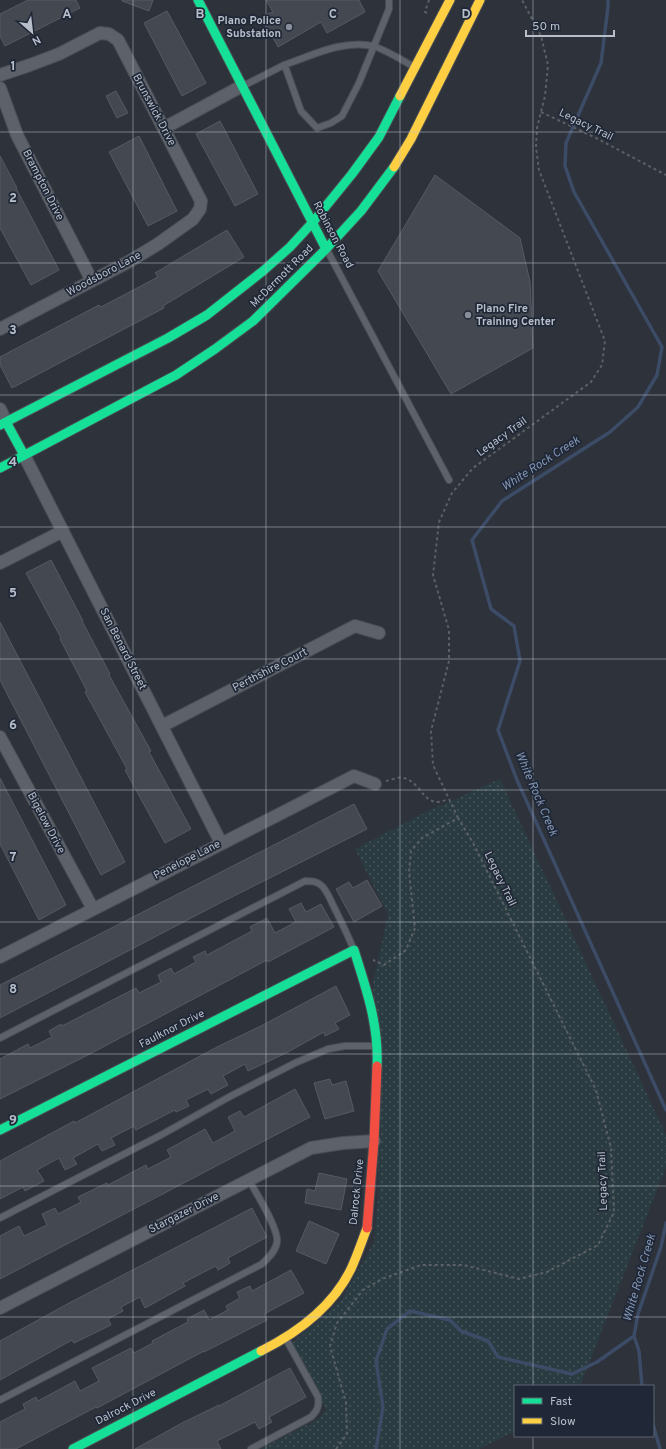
<svg xmlns="http://www.w3.org/2000/svg" width="666" height="1449" font-family="Overpass,sans-serif">
<style>
.park{fill:url(#park-dots)}
.lines{fill:none;stroke-linecap:round;stroke-linejoin:round}
.stream{stroke:#3c4b66;stroke-width:3.5}
.building{fill:#444850;stroke:#555a63}
.lane-casing{stroke:#494d53;stroke-width:8}
.street-casing{stroke:#494d53;stroke-width:14}
.fast-casing{stroke:#494d53;stroke-width:11}
.slow-casing{stroke:#494d53;stroke-width:11}
.jam-casing{stroke:#494d53;stroke-width:11}
.path{stroke:#5a6066;stroke-width:2;stroke-dasharray:3 3;stroke-linecap:butt}
.lane{stroke:#5d6169;stroke-width:6}
.street{stroke:#5d6169;stroke-width:12}
.fast{stroke:#16e098;stroke-width:9}
.slow{stroke:#ffcf43;stroke-width:9}
.jam{stroke:#f24e42;stroke-width:9}
.grid{fill:none;stroke:#b8bfcb;stroke-width:1;stroke-opacity:0.55}
.poi-dot{fill:#878e99;stroke:#202837;stroke-width:1.5}
.labels{text-anchor:middle;dominant-baseline:central;stroke-width:3.5;stroke-linejoin:round;paint-order:stroke}
.poi-label{font-size:11px;font-weight:bold;fill:#b8bfcb;stroke:#202837;text-anchor:end}
.street-label{font-size:11px;fill:#b8bfcb;stroke:#202837}
.water-label{font-size:12px;font-style:italic;fill:#8194b2;stroke:#202837}
.grid-label{font-size:13px;text-anchor:middle;font-weight:bold;fill:#b8bfcb;stroke:#202837;stroke-width:3.5;stroke-linejoin:round;paint-order:stroke}
</style>
<defs>
<pattern id="park-dots" width="8" height="8" patternUnits="userSpaceOnUse"><rect width="8" height="8" fill="#2a3c41"/><path d="M2 2h.1M6 6h.1" fill="none" stroke="#47565b" stroke-width="1.8" stroke-linecap="round"/></pattern>
</defs>
<rect width="100%" height="100%" fill="#2d323b"/>
<path class="park" d="M500 779 666 1135V1167L580 1386H515V1431L479 1449H260L320 1418 326 1410 292 1343 340 1302 374 1242 379 1190 373 983 388 914 355 849 424 813Z"/>
<g class="lines">
<path class="stream" d="M608 0V7L601 63 566 143 565 166 574 192 662 347 657 375 638 407 610 432 502 501 472 540 491 609 514 626 520 661 498 730 517 780 666 1110
M642 1386 639 1351 634 1336 638 1314 661 1247 666 1223
M653 1424 660 1449
M376 1449 383 1407 376 1361 387 1329 410 1311 450 1320 461 1331 488 1341 498 1357 572 1374 597 1362 634 1336"/>
</g>
<path class="building" d="M28 0H76L80 8 5 46 0 36V14Z
M122 0H153L149 11 122 1Z
M266 0H359L365 12 327 33 321 22 278 47 262 16 273 12Z
M167 11 206 83 182 96 144 23Z
M116 91 128 113 117 118 106 96Z
M220 121 258 194 235 206 196 134Z
M139 136 177 211 148 226 109 152Z
M0 156 17 188H16L59 270 31 285 0 228Z
M435 175 520 238 530 282 533 348 451 394 378 271Z
M227 230 244 257 163 306 164 308 12 388 0 365V357L99 305 101 307 158 277 155 273Z
M51 560 83 621H82L110 674 109 675 151 751 149 752 191 829 165 843 125 770 127 769 85 692 87 691 60 639 61 638 26 573Z
M0 622 125 862 101 875 0 680Z
M0 778 66 905 39 920 0 844Z
M354 804 367 829 216 905 0 1018V985Z
M367 880 382 906 354 922 336 889 349 882 353 888Z
M301 903 306 912 321 904 334 927 268 962 267 960 88 1055 0 1099V1059L28 1044 30 1048 52 1037 49 1031 61 1024 62 1026 136 988 139 993 161 982 158 975 171 968 174 974 196 962 193 957 205 951 207 955 252 931 250 927 267 918 275 933 296 922 289 909Z
M336 986 350 1015 335 1023 339 1029 325 1036 324 1032 286 1053 248 1071 245 1064 223 1076 228 1085 211 1094 208 1089 186 1100 189 1106 176 1112 175 1110 136 1130 134 1126 111 1138 115 1145 102 1151 98 1144 73 1158 77 1164 65 1170 59 1158 37 1170 44 1181 25 1191 23 1187 0 1199V1161L74 1121 75 1123 159 1078 219 1046 261 1026Z
M330 1079 332 1085 346 1081 354 1111 325 1119 314 1083Z
M295 1089 310 1117 0 1279V1236L19 1226 24 1236 47 1225 42 1214 55 1208 58 1214 81 1202 78 1197 107 1183 108 1185 146 1165 148 1169 171 1157 167 1150 205 1129 213 1143 235 1131 228 1117 240 1111 244 1117Z
M319 1173 347 1179 341 1210 305 1203 307 1189 315 1191Z
M252 1208 267 1237 228 1258 230 1263 218 1270 216 1266 202 1273 183 1283 185 1286 145 1308 140 1297 121 1307 123 1311 108 1319 111 1325 74 1343 72 1340 0 1380V1341L69 1303Z
M309 1221 339 1234 326 1264 296 1251Z
M291 1270 304 1293 264 1314 267 1320 204 1352V1351L97 1408 96 1407 16 1449H0V1422L25 1409 23 1404 36 1397 38 1401 75 1381 80 1391 99 1381 92 1368 131 1348 134 1353 153 1343 152 1341 188 1322 187 1319 204 1310 209 1320 228 1310 226 1306 240 1298 237 1292 250 1286 252 1291Z
M290 1368 306 1397 269 1417 272 1422 259 1429 255 1422 217 1441 221 1449H135L182 1423 219 1405V1406Z"/>
<g class="lines">
<g class="lane-casing">
<path id="lane" d="M284 65C311 56 343 39 373 46 383 49 404 61 414 67
M245 85 284 65 286 69 301 111 317 128 331 123 342 116 359 83 389 9V0
M327 250 449 480
M0 1038 305 881C311 881 317 881 322 886 327 891 330 899 333 905 340 919 347 933 353 948
M0 1218 161 1135 229 1097 295 1063 328 1049 345 1046H375
M0 1400 262 1264C268 1258 276 1251 277 1242 279 1229 256 1193 249 1180
M251 1449 311 1417C318 1410 319 1406 318 1397L286 1339"/>
</g>
<g class="street-casing">
<path id="street" d="M0 75 30 65 59 54 100 33 109 34 118 40 201 201 200 209 193 219 158 244 130 261 0 329
M0 88 17 135 92 281
M164 128 242 86
M0 409 6 422
M24 455 221 843
M0 563 63 531
M162 726 355 626 379 633
M0 737 93 909
M0 957 354 776 375 784
M0 1308 311 1148 343 1143 374 1141"/>
</g>
<g class="fast-casing">
<path id="fast" d="M198 0 326 249
M6 422 24 455
M0 425 168 338 207 315 263 271 290 247 313 222 352 174 379 137 400 96
M0 468 176 375 215 349 253 321 326 249 361 211 394 167
M0 1130 354 950C366 988 379 1025 377 1066
M73 1449 261 1351"/>
</g>
<g class="slow-casing">
<path id="slow" d="M400 96 450 0
M394 167 411 139 480 0
M261 1351C297 1333 333 1306 351 1269 357 1256 362 1241 367 1228"/>
</g>
<g class="jam-casing">
<path id="jam" d="M367 1228 374 1141 377 1066"/>
</g>
<path class="path" d="M427 13 425 12 429 0
M541 112 596 138 666 175
M386 781C391 780 399 776 404 778 423 783 424 811 448 799
M458 818 433 765 431 731 449 661V630L433 575 439 522 452 493 473 468 591 382 602 365 605 341 539 170 536 147 537 128 545 96 548 65 541 36 522 0
M336 1449 347 1434 346 1403 330 1346 337 1323 363 1290 382 1279 421 1265H464L519 1279 547 1272 598 1245 614 1212 611 1148 596 1090 472 841 458 818 422 838 411 851 409 872 415 928 406 950 384 965 373 960"/>
<use href="#lane" class="lane"/>
<use href="#street" class="street"/>
<use href="#fast" class="fast"/>
<use href="#slow" class="slow"/>
<use href="#jam" class="jam"/>
</g>
<path class="grid" d="M133 0V1449M266 0V1449M400 0V1449M533 0V1386M0 132H666M0 263H666M0 395H666M0 527H666M0 659H666M0 790H666M0 922H666M0 1054H666M0 1186H666M0 1317H666M533 1436V1449"/>
<g class="poi-dot">
<circle cx="289" cy="27" r="4"/>
<circle cx="468" cy="315" r="4"/>
</g>
<g class="labels">
<g class="poi-label">
<text x="281" y="21">Plano Police<tspan x="281" dy="13">Substation</tspan></text>
<text x="476" y="309" text-anchor="start">Plano Fire<tspan x="476" dy="13">Training Center</tspan></text>
</g>
<g class="street-label">
<text transform="translate(154 110) rotate(62)">Brunswick Drive</text>
<text transform="translate(586 125) rotate(26)">Legacy Trail</text>
<text transform="translate(43 185) rotate(63)">Brampton Drive</text>
<text transform="translate(333 235) rotate(62)">Robinson Road</text>
<text transform="translate(104 274) rotate(-28)">Woodsboro Lane</text>
<text transform="translate(282 276) rotate(-45)">McDermott Road</text>
<text transform="translate(502 437) rotate(-36)">Legacy Trail</text>
<text transform="translate(123 649) rotate(63)">San Benard Street</text>
<text transform="translate(270 670) rotate(-27)">Perthshire Court</text>
<text transform="translate(46 823) rotate(62)">Bigelow Drive</text>
<text transform="translate(187 860) rotate(-27)">Penelope Lane</text>
<text transform="translate(500 879) rotate(64)">Legacy Trail</text>
<text transform="translate(172 1029) rotate(-27)">Faulknor Drive</text>
<text transform="translate(603 1181) rotate(-92)">Legacy Trail</text>
<text transform="translate(357 1192) rotate(-84)">Dalrock Drive</text>
<text transform="translate(184 1213) rotate(-27)">Stargazer Drive</text>
<text transform="translate(126 1407) rotate(-27)">Dalrock Drive</text>
</g>
<g class="water-label">
<text transform="translate(541 464) rotate(-33)">White Rock Creek</text>
<text transform="translate(536 794) rotate(67)">White Rock Creek</text>
<text transform="translate(640 1278) rotate(-74)">White Rock Creek</text>
</g>
</g>
<g class="grid-label">
<text x="67" y="18">A</text>
<text x="200" y="18">B</text>
<text x="333" y="18">C</text>
<text x="466" y="18">D</text>
<text x="13" y="70">1</text>
<text x="13" y="202">2</text>
<text x="13" y="334">3</text>
<text x="13" y="466">4</text>
<text x="13" y="597">5</text>
<text x="13" y="729">6</text>
<text x="13" y="861">7</text>
<text x="13" y="993">8</text>
<text x="13" y="1124">9</text>
</g>
<rect x="514" y="1385" width="140" height="52" fill="#202837" stroke="#5d6472"/>
<rect x="522" y="1398" width="20" height="6" fill="#16e098" stroke="#5d6472"/>
<text x="550" y="1405" font-size="12" fill="#b8bfcb">Fast</text>
<rect x="522" y="1418" width="20" height="6" fill="#ffcf43" stroke="#5d6472"/>
<text x="550" y="1425" font-size="12" fill="#b8bfcb">Slow</text>
<g transform="translate(32 32) rotate(152)" stroke="#202837" stroke-width="3" paint-order="stroke">
<path d="M0-3L7 15L0 10L-7 15Z" fill="#b8bfcb"/>
<text y="-6" font-size="11" font-weight="bold" text-anchor="middle" fill="#b8bfcb">N</text>
</g>
<path d="M526 30v6h88v-6" fill="none" stroke="#b8bfcb" stroke-width="2"/>
<text x="532" y="30" font-size="12" fill="#b8bfcb" stroke="#202837" stroke-width="3" paint-order="stroke">50 m</text>
</svg>
